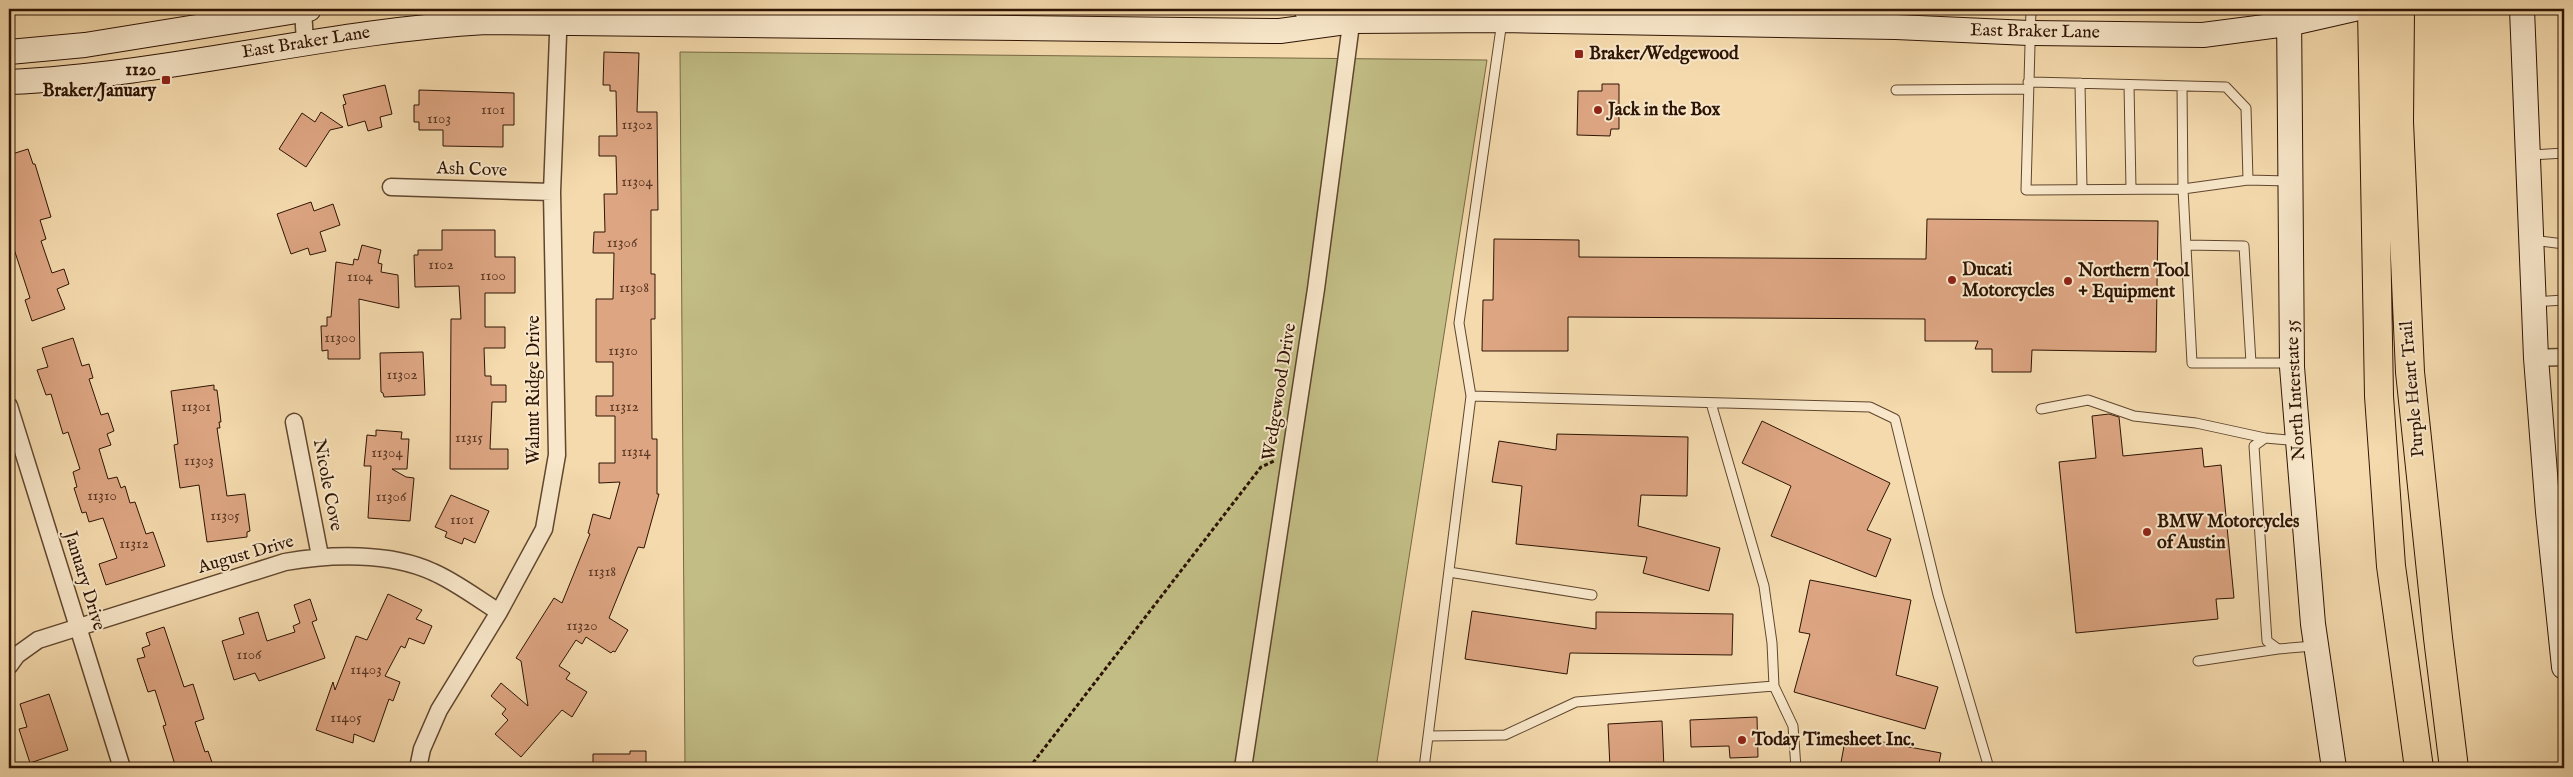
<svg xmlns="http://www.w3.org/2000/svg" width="2573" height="777" font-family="'IM FELL English',serif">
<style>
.green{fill:#c2bd85;stroke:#786844}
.building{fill:#dda582;stroke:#2e1404}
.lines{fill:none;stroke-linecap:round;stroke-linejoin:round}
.service-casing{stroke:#60462e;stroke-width:11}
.minor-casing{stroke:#60462e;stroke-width:19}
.secondary-casing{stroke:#2e1404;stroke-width:26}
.motorway-casing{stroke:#2e1404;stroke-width:30}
.path{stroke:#2e1404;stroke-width:3;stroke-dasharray:4 2.5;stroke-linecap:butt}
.service{stroke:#f8e7ca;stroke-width:9}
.minor{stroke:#f8e7ca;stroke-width:16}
.secondary{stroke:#f8e7ca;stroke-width:24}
.motorway{stroke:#f4daad;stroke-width:28}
.poi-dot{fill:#8f2418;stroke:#f8e7ca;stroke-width:2}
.labels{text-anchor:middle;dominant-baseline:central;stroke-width:4;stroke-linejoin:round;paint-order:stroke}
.number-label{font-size:15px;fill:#5a3824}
.street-label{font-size:18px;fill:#2e1404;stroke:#f8e7ca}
.poi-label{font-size:18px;font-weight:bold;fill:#2e1404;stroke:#f8e7ca;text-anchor:start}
</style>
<rect width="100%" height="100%" fill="#f4daad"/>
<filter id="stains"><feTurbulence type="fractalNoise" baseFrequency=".004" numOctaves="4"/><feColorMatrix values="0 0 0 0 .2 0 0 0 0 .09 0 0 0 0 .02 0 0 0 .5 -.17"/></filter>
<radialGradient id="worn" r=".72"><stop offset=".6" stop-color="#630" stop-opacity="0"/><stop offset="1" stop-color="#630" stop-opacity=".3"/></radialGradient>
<path class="green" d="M680 52 1487 60 1376 768H685Z"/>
<path class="building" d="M604 52 639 53 637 112H657L658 210H651V274H655V319H651L652 439H657V494H659L644 548 638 547 609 618 628 630 615 652 613 651 611 653 586 637 582 644 576 640 559 666 570 673 566 679 587 692 572 717 562 710 521 757 495 734 508 720 502 714 506 709 491 696 501 683 528 706 521 661 516 658 554 598 562 603 590 534 588 533 593 514 610 519 620 482 599 483V463H615V416H596V396H613V362H596V299H613L614 253H593L594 232H605L604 194H617L616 156H599V136H617L616 91H610V85H603Z
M1602 84H1619V129H1611L1610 136 1577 135 1578 91H1602Z
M385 85 392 114 380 117 382 127 368 131 365 121 348 126 343 105 346 104 343 95Z
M419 90 514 93V125H503V147L443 146V130H419V122H414V105H419Z
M321 112 343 127 330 130 306 167 279 149 302 113 315 122Z
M28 149 33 164H35L51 217 40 220 46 239 41 241 52 273 64 269 69 284 57 289 65 309 32 321 25 300 30 298 14 249 9 250V155Z
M311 202 314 211 333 204 340 225 320 232 326 251 310 255 308 248 291 254 277 214Z
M1927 219 2158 221 2156 352 2032 350 2031 372H1992V349H1975L1978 341H1925V319L1568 317V351H1482L1483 300H1493L1494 239 1579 240V257L1926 259Z
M442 230H495V257H515V293H485V327H505V348H484L485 376H491V385H506V402H492L490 449H508V469H450L451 319H461L459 286 415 287 414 255H418V250H442Z
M362 245 381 250 378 263 382 264 381 272 398 275 399 308 359 299 360 359H328V350L322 351 321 326H327V317H331L336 262 353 265 354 259 358 260Z
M73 338 82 366 89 364 93 378 89 379 101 415 108 413 114 431 107 434 111 445 99 449 108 479 117 477 121 488 125 486 130 503 135 502 146 534 153 532 165 566 106 585 99 564 117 558 103 518 89 522 86 512 82 513 74 488 77 487 73 472 80 469 68 432 63 434 51 394 46 395 37 370 48 367 42 348Z
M423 352 425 395 384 397 383 393 381 392 380 353Z
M214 385V390H217L220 413 221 422H219L220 428H217L227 496 245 494 250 531 247 532V537L207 542 199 485 180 488 174 445 178 444 171 391Z
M2109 414 2119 417 2123 456 2202 448 2204 467 2221 465 2234 598 2216 599 2218 619 2076 633 2059 462 2096 458 2092 416Z
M1762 421 1890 483 1867 530 1891 539 1876 577 1771 536 1791 486 1742 463Z
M376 430 402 432 401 439H409L407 469H392L406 477 414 478 410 521 368 518 371 466H364L367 435 376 436Z
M1557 434 1688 437 1687 496 1641 495 1638 526 1720 548 1709 591 1643 573 1647 557 1516 544 1522 486 1492 482 1499 441 1556 450Z
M451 495 489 511 475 543 464 538 462 544 445 537 447 532 435 527Z
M1810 580 1911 600 1896 675 1938 687 1925 729 1794 692 1810 634 1799 632Z
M388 594 422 610 416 619 432 626 424 644 409 638 405 648 401 646 385 676 400 682 393 701 389 699 374 742 354 734 353 743 316 730 333 682 335 690 356 636 367 640Z
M310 599 317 620 312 622 325 658 259 681 255 673 234 680 222 641 244 634 239 618 258 612 267 641 295 632 293 626 300 623 294 605Z
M1472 611 1596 629V612L1733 614 1732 655 1570 653 1567 674 1465 659Z
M164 627 184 687 193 684 204 719 195 722 205 752 208 751 214 768H176L163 726 166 725 155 690 148 692 137 659 145 657 142 648 150 645 146 633Z
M49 694 68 750 30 763 19 729 27 727 20 704Z
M1757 717 1758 757 1730 758 1729 746 1691 747 1690 720Z
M1662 721 1664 768H1610L1608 724Z
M1846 735 1941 753 1938 768H1840Z
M630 751H646V768H593V754H630Z"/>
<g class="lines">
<g class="service-casing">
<path id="service" d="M2031 9 2026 190 2183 189 2192 363H2292
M2028 82 2226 87 2246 108 2248 180
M2080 83 2082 189
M2129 85 2131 189
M2182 86 2183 189 2248 180 2289 181
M1896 90 2028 89
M2530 155 2564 153
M2532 240 2564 244
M2186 245 2244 246 2251 363
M2534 302 2564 300
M1471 396 1870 407 1895 419 1938 595 1989 768
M1711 403 1764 586 1772 643 1774 686 1793 726 1796 768
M2041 409 2088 400 2134 416 2196 423 2265 438
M2298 441 2265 438 2254 446 2267 641 2278 649 2314 646
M1449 572 1592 595
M2198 661 2278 649
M1428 736 1505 735 1576 702 1774 686
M1424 768 1471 396 1459 323 1502 21"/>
</g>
<g class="minor-casing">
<path id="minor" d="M303 9 305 43
M391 187 552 192
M2536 358 2564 357
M9 406 122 768
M294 422 320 556
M9 666 17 655 38 640 285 562C330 554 390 552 433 572 456 582 478 599 499 612
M418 768 422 749 439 710 499 612 544 529 557 455 552 192 559 9
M1243 768 1316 289 1353 9"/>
</g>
<g class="secondary-casing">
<path id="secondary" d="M1306 9 1342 18
M2289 9 2292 367 2313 624 2334 768
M2522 9 2536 358 2548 512 2564 667
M9 52 85 45 309 9
M9 82C169 75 326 31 486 22L1280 31 1353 21 1502 20 1896 27 2029 33 2203 35 2288 24 2354 9"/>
</g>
<g class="motorway-casing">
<path id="motorway" d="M2372 9 2379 396 2391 566 2419 768
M2400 9 2399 122 2410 372 2438 638 2454 768"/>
</g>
<path class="path" d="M1029 768 1261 467 1274 461"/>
<use href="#service" class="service"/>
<use href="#minor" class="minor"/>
<use href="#secondary" class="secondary"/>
<use href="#motorway" class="motorway"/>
</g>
<g class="poi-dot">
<rect x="1574" y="49" width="10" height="10" rx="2.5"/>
<rect x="161" y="75" width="10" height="10" rx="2.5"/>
<circle cx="1598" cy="110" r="5"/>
<circle cx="1952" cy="280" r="5"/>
<circle cx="2068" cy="281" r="5"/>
<circle cx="2147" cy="532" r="5"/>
<circle cx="1742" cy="740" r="5"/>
</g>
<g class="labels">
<g class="number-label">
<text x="493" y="109">1101</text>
<text x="439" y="118">1103</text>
<text x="637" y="124">11302</text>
<text x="637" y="181">11304</text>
<text x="622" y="242">11306</text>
<text x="441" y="264">1102</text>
<text x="493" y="275">1100</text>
<text x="360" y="276">1104</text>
<text x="634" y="287">11308</text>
<text x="340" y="337">11300</text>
<text x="623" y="350">11310</text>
<text x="402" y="374">11302</text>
<text x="196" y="406">11301</text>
<text x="624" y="406">11312</text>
<text x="469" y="437">11315</text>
<text x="636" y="451">11314</text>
<text x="387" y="452">11304</text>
<text x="199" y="460">11303</text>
<text x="102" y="495">11310</text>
<text x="391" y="496">11306</text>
<text x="225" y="515">11305</text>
<text x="462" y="519">1101</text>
<text x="134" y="543">11312</text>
<text x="602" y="571">11318</text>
<text x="582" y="625">11320</text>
<text x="249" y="654">1106</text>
<text x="366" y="669">11403</text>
<text x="346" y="717">11405</text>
</g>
<g class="street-label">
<text transform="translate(2035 32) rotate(1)">East Braker Lane</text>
<text transform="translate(306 43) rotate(-9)">East Braker Lane</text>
<text transform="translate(472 170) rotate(2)">Ash Cove</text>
<text transform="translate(2413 389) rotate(-95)">Purple Heart Trail</text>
<text transform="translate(534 390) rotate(-90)">Walnut Ridge Drive</text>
<text transform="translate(2296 390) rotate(-93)">North Interstate 35</text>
<text transform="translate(1280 392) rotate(-81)">Wedgewood Drive</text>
<text transform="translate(327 485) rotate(79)">Nicole Cove</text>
<text transform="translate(246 555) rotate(-16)">August Drive</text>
<text transform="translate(84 581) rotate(73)">January Drive</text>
</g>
<g class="poi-label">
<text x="1589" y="54">Braker/Wedgewood</text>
<text x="156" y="70" text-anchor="end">1120<tspan x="156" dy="21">Braker/January</tspan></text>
<text x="1608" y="110">Jack in the Box</text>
<text x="1962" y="270">Ducati<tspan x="1962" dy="21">Motorcycles</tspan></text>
<text x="2078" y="271">Northern Tool<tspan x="2078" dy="21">+ Equipment</tspan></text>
<text x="2157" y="522">BMW Motorcycles<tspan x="2157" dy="21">of Austin</tspan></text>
<text x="1752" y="740">Today Timesheet Inc.</text>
</g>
</g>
<rect width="2573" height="777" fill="none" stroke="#f4daad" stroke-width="30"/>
<rect x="10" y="10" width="2553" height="757" fill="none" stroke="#2e1404" stroke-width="2.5"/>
<rect x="15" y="15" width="2543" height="747" fill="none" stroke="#2e1404"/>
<rect width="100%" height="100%" filter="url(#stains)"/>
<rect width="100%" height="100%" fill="url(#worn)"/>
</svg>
